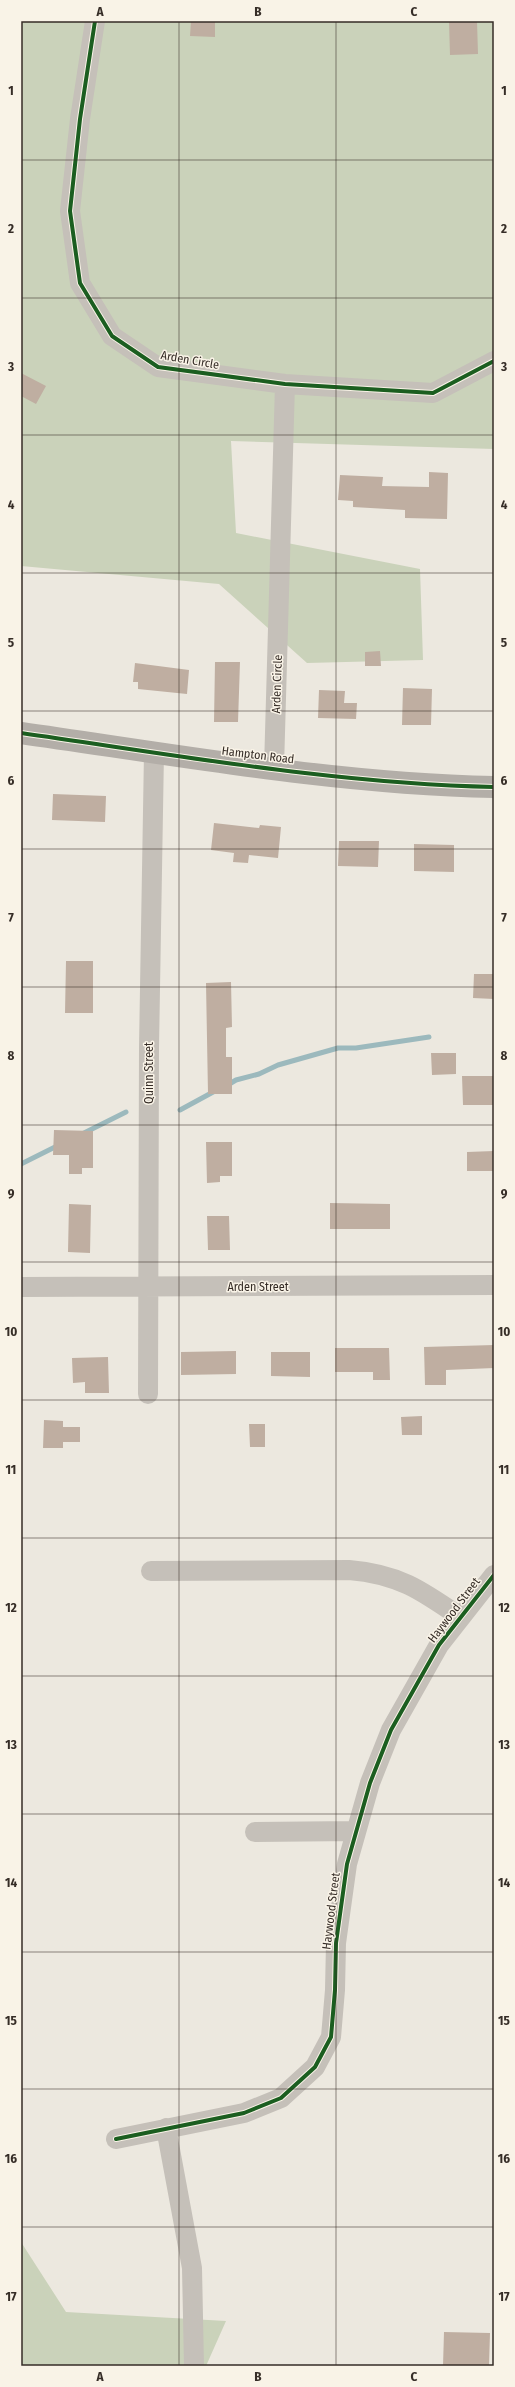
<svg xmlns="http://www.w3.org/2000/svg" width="515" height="2387" font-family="'Fira Sans Condensed',sans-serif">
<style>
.green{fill:#cad2ba}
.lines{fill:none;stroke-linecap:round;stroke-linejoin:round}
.stream{stroke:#9cb9bd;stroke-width:5}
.building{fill:#bfaea1}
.minor{stroke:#c5c0b9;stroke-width:20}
.major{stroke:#b3aea8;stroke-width:22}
.cycleway-casing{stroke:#f9f3e7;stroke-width:6}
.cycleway{stroke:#1b5e20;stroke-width:4}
.grid{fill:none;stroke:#362d27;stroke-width:1;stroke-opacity:0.55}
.labels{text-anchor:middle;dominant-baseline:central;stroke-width:3;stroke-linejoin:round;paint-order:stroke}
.street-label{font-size:12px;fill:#362d27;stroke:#f9f3e7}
.neatline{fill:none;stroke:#362d27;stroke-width:1.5}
.grid-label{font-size:13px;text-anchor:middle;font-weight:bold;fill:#362d27}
</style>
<rect width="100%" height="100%" fill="#ece8df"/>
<path class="green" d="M21 21H494V449L231 441 236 533 420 569 423 660 307 663 219 584 21 566Z
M21 2242 66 2312 226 2321 206 2366H21Z"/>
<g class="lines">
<path class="stream" d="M226 1086 236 1080 259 1074 278 1065 338 1048H356L429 1037
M180 1110 215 1091
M82 1134 126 1112
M21 1164 59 1145"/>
</g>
<path class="building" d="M191 21H215V37L190 36Z
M449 21H477L478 54 450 55Z
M21 373 46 386 36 404 21 396Z
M429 472 448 473 447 519 405 518V510L353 507V501L338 500 340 475 383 477 382 486 429 487Z
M380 651 381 666H365V652Z
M215 662H240L238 722H214Z
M135 663 189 670 187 694 138 689V682H133Z
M403 688 432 689 431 725H402Z
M319 690 345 691 344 703H357L356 719 318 718Z
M53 794 106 796 105 822 52 820Z
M214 823 259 828 260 825 281 827 278 858 249 855 248 863 233 862 234 853 211 850Z
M339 841H379L378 867 338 866Z
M414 844 454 845V872L414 871Z
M66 961H93V1013H65Z
M474 974H494V999L473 998Z
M231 982 232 1027 226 1028V1057H232V1094H208L206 983Z
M431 1053H456V1074L432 1075Z
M462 1076H494V1105H463Z
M54 1130 93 1131V1168H82V1174H69V1155H53Z
M206 1142H232V1176H220V1182L207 1183Z
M494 1151V1171H467V1152Z
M330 1203 390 1204V1229H330Z
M69 1204 91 1205 90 1253 68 1252Z
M207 1216H229L230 1250H208Z
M494 1345V1368L446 1370V1385H425L424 1347Z
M335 1348H389L390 1380H373V1372H335Z
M236 1351V1374L181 1375V1352Z
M271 1352H310V1377L271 1376Z
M108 1357 109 1393H85V1382L73 1383 72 1358Z
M422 1416V1435H402L401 1417Z
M44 1420 63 1421V1427H80V1442H63V1448H43Z
M249 1424H265V1447H250Z
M444 2332 490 2333 489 2366H443Z"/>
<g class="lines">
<path class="minor" d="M95 21 80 119 70 211 80 283 112 336 158 367 285 384 433 393 494 361
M274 768 285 384
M21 1287 494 1285
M148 1394 149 1048 154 752
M151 1571 349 1570C398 1574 421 1590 460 1617
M255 1832 355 1831
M166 2128 192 2268 194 2366
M116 2139 244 2113 281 2098 315 2067 331 2037 335 1990 336 1943 347 1864 370 1783 391 1730 439 1645 494 1575"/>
<path class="major" d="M21 733C176 755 338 784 494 787"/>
<g class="cycleway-casing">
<path id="cycleway" d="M95 21 80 119 70 211 80 283 112 336 158 367 285 384 433 393 494 361
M21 733C176 755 338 784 494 787
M116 2139 244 2113 281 2098 315 2067 331 2037 335 1990 336 1943 347 1864 370 1783 391 1730 439 1645 494 1575"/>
</g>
<use href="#cycleway" class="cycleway"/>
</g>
<path class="grid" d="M179 21V2366M336 21V2366M21 160H494M21 298H494M21 435H494M21 573H494M21 711H494M21 849H494M21 987H494M21 1125H494M21 1262H494M21 1400H494M21 1538H494M21 1676H494M21 1814H494M21 1952H494M21 2089H494M21 2227H494"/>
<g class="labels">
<g class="street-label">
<text transform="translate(190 360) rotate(10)">Arden Circle</text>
<text transform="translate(277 684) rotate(-88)">Arden Circle</text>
<text transform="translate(258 755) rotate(7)">Hampton Road</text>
<text transform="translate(149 1073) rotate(-90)">Quinn Street</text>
<text x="258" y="1287">Arden Street</text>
<text transform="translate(454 1610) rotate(-53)">Haywood Street</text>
<text transform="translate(331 1911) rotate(-83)">Haywood Street</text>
</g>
</g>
<rect width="515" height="2387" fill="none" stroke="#f9f3e7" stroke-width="44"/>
<rect x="22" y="22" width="471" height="2343" class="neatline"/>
<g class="grid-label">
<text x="100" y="16">A</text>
<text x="258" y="16">B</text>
<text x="414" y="16">C</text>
<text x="11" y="95">1</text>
<text x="504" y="95">1</text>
<text x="11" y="233">2</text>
<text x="504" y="233">2</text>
<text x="11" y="371">3</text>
<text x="504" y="371">3</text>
<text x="11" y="509">4</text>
<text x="504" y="509">4</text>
<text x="11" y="647">5</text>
<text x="504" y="647">5</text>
<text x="11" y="785">6</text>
<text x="504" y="785">6</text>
<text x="11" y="922">7</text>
<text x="504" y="922">7</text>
<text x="11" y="1060">8</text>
<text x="504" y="1060">8</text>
<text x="11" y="1198">9</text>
<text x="504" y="1198">9</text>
<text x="11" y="1336">10</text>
<text x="504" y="1336">10</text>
<text x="11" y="1474">11</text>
<text x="504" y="1474">11</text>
<text x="11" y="1612">12</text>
<text x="504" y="1612">12</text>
<text x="11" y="1749">13</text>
<text x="504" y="1749">13</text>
<text x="11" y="1887">14</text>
<text x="504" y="1887">14</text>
<text x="11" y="2025">15</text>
<text x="504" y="2025">15</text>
<text x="11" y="2163">16</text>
<text x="504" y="2163">16</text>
<text x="11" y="2301">17</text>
<text x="504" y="2301">17</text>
<text x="100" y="2381">A</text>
<text x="258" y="2381">B</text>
<text x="414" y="2381">C</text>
</g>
</svg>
